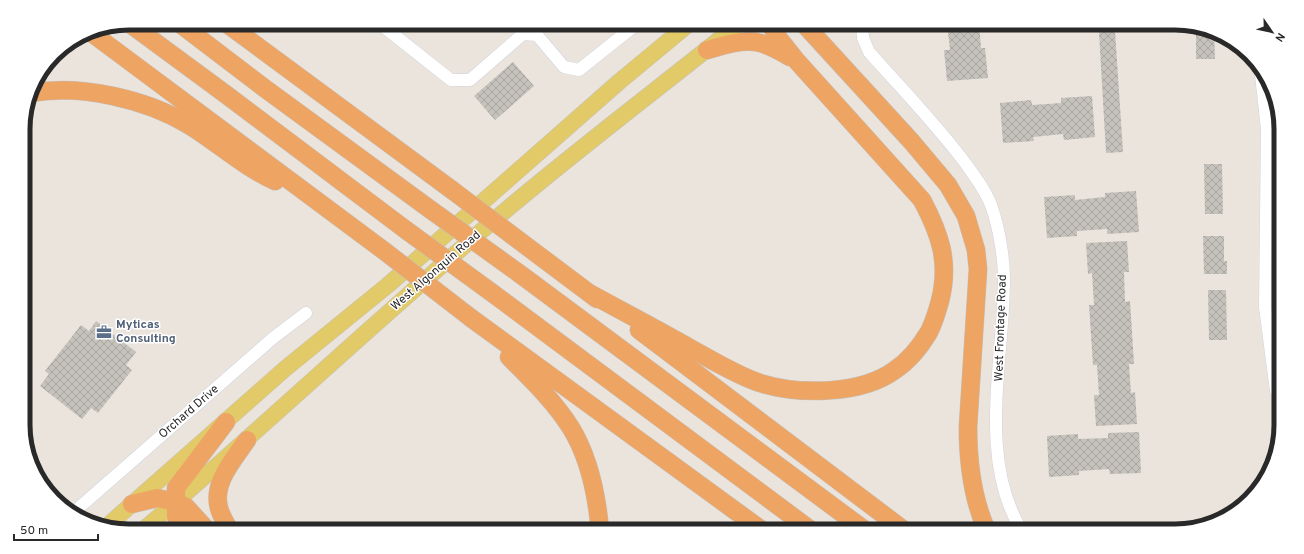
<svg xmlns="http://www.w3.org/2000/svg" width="1304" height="554" font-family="Overpass,sans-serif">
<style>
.building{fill:url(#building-cross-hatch)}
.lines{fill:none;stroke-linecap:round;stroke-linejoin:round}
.minor-casing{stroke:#d1d3e0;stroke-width:13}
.major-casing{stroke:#c3c3c3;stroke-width:17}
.highway-casing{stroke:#c3c3c3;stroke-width:19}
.minor{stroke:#fff;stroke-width:12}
.major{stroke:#e2ca68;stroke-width:16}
.highway{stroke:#eea463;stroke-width:18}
.highway-bridge-casing{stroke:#c3c3c3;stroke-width:19;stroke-linecap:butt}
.highway-bridge{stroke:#eea463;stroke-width:18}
.labels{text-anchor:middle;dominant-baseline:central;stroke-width:3;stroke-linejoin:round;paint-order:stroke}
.street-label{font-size:12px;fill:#292929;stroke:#fff}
.service-label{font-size:12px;font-weight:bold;fill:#4e5e75;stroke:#fff;text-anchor:start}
.rim{fill:none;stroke:#292929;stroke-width:5}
</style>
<defs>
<pattern id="building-cross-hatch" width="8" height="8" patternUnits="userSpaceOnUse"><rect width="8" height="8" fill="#c5c1bb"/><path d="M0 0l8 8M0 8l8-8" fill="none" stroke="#a9a6a1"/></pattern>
</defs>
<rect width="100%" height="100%" fill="#eae4dc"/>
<path class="building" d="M947 23H979L981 48H985L988 78 947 81 944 50H950Z
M1021 23H1064V24L1052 25 1053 29 1022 32Z
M1082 23H1114V26L1083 28Z
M1196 27 1214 31 1215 59H1196Z
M1115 31 1123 152 1106 153 1099 32Z
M513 62 534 86 495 120 474 96Z
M1092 96 1095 137 1064 140 1063 134 1033 137 1034 141 1003 143 1000 103 1031 100 1032 105 1061 103V98Z
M1204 164H1222L1223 214H1205Z
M1136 191 1139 232 1107 234V229L1077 231V236L1047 238 1044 197 1075 195V200L1105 197V193Z
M1203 236H1224V261H1227V274H1204Z
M1127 241 1129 272H1124L1125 302 1130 301 1134 364H1129L1131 393 1135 392 1137 424 1096 426 1094 395H1099L1097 365H1093L1089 305H1094L1092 273 1088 274 1086 243Z
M1208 290H1226L1227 340H1209Z
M96 321 136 352 126 365 132 370 98 413 91 408 82 419 40 386 49 374 45 371 81 325 89 331Z
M1139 432 1141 473 1110 474 1109 469 1079 471V475L1049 477 1047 436 1078 434V439L1108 438V433Z"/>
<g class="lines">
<g class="minor-casing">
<path id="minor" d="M379 23 451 80H470L523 34 537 35 564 67 579 70 638 23
M862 23 863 38 869 52C902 89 936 124 966 164 975 177 987 192 992 208 999 228 1004 258 1004 279 1004 360 977 459 1022 531
M1260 66 1267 129 1265 307 1276 391 1281 398
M74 512 273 338 306 313"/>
</g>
<g class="major-casing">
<path id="major" d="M106 527 286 368 388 285 620 81 690 23
M142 531C267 424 386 311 512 205 586 143 664 84 740 23"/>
</g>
<g class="highway-casing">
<path id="highway" d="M129 23 224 93 406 230
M179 23 267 90 431 210
M226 23 452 190
M803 23 911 141 948 185 966 216 976 250 978 269 968 427C968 463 972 498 987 531
M89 31 383 250
M707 50C722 46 739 40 756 42 768 44 779 51 790 57
M31 93C80 84 146 99 189 125 218 143 244 167 275 181
M541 257 597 299
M520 274 866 531
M589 293C622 311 656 329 690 348 712 360 736 375 760 383 799 395 861 395 895 370 910 360 920 347 929 332 934 322 937 312 940 301 950 262 940 234 922 200L795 59 776 35 770 23
M495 295 812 531
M471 318 763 531
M639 330 905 531
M509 357C531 379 554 401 571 428 590 459 597 496 600 531
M132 504 157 498 175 502 186 507 208 531
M181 531 176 516V488L226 422
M230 531C226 524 221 516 219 508 212 483 234 459 247 440"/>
</g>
<use href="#minor" class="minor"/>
<use href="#major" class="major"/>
<use href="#highway" class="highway"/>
<g class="highway-bridge-casing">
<path id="highway-bridge" d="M452 190 541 257
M431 210 520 274
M406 230 495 295
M383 250 471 318"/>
</g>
<use href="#highway-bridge" class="highway-bridge"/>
</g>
<defs>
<g id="office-bare" transform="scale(1.2)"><path d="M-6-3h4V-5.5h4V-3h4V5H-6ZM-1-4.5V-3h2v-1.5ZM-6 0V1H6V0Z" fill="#5c6f8a" stroke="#fff" stroke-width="2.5" paint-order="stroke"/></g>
</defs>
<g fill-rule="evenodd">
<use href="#office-bare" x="104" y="332"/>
</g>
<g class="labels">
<g class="street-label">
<text transform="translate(436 271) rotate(-41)">West Algonquin Road</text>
<text transform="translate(1001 328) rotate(-88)">West Frontage Road</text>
<text transform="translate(189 412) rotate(-41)">Orchard Drive</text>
</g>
<g class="service-label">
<text x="116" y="325">Myticas<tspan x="116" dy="14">Consulting</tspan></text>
</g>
</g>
<path d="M0 0H1304V554H0ZM129 30H1175A99 99 0 0 1 1274 129V425A99 99 0 0 1 1175 524H129A99 99 0 0 1 30 425V129A99 99 0 0 1 129 30Z" fill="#fff" fill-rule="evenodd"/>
<path class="rim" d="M129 30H1175A99 99 0 0 1 1274 129V425A99 99 0 0 1 1175 524H129A99 99 0 0 1 30 425V129A99 99 0 0 1 129 30Z"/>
<g transform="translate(1272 32) rotate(124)" stroke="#ffffff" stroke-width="3" paint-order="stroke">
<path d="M0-3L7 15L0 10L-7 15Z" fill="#292929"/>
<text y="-6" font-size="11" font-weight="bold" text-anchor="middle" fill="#292929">N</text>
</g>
<path d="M14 534v6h84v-6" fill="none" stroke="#292929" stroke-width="2"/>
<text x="20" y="534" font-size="12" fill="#292929" stroke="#ffffff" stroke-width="3" paint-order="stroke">50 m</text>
</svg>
